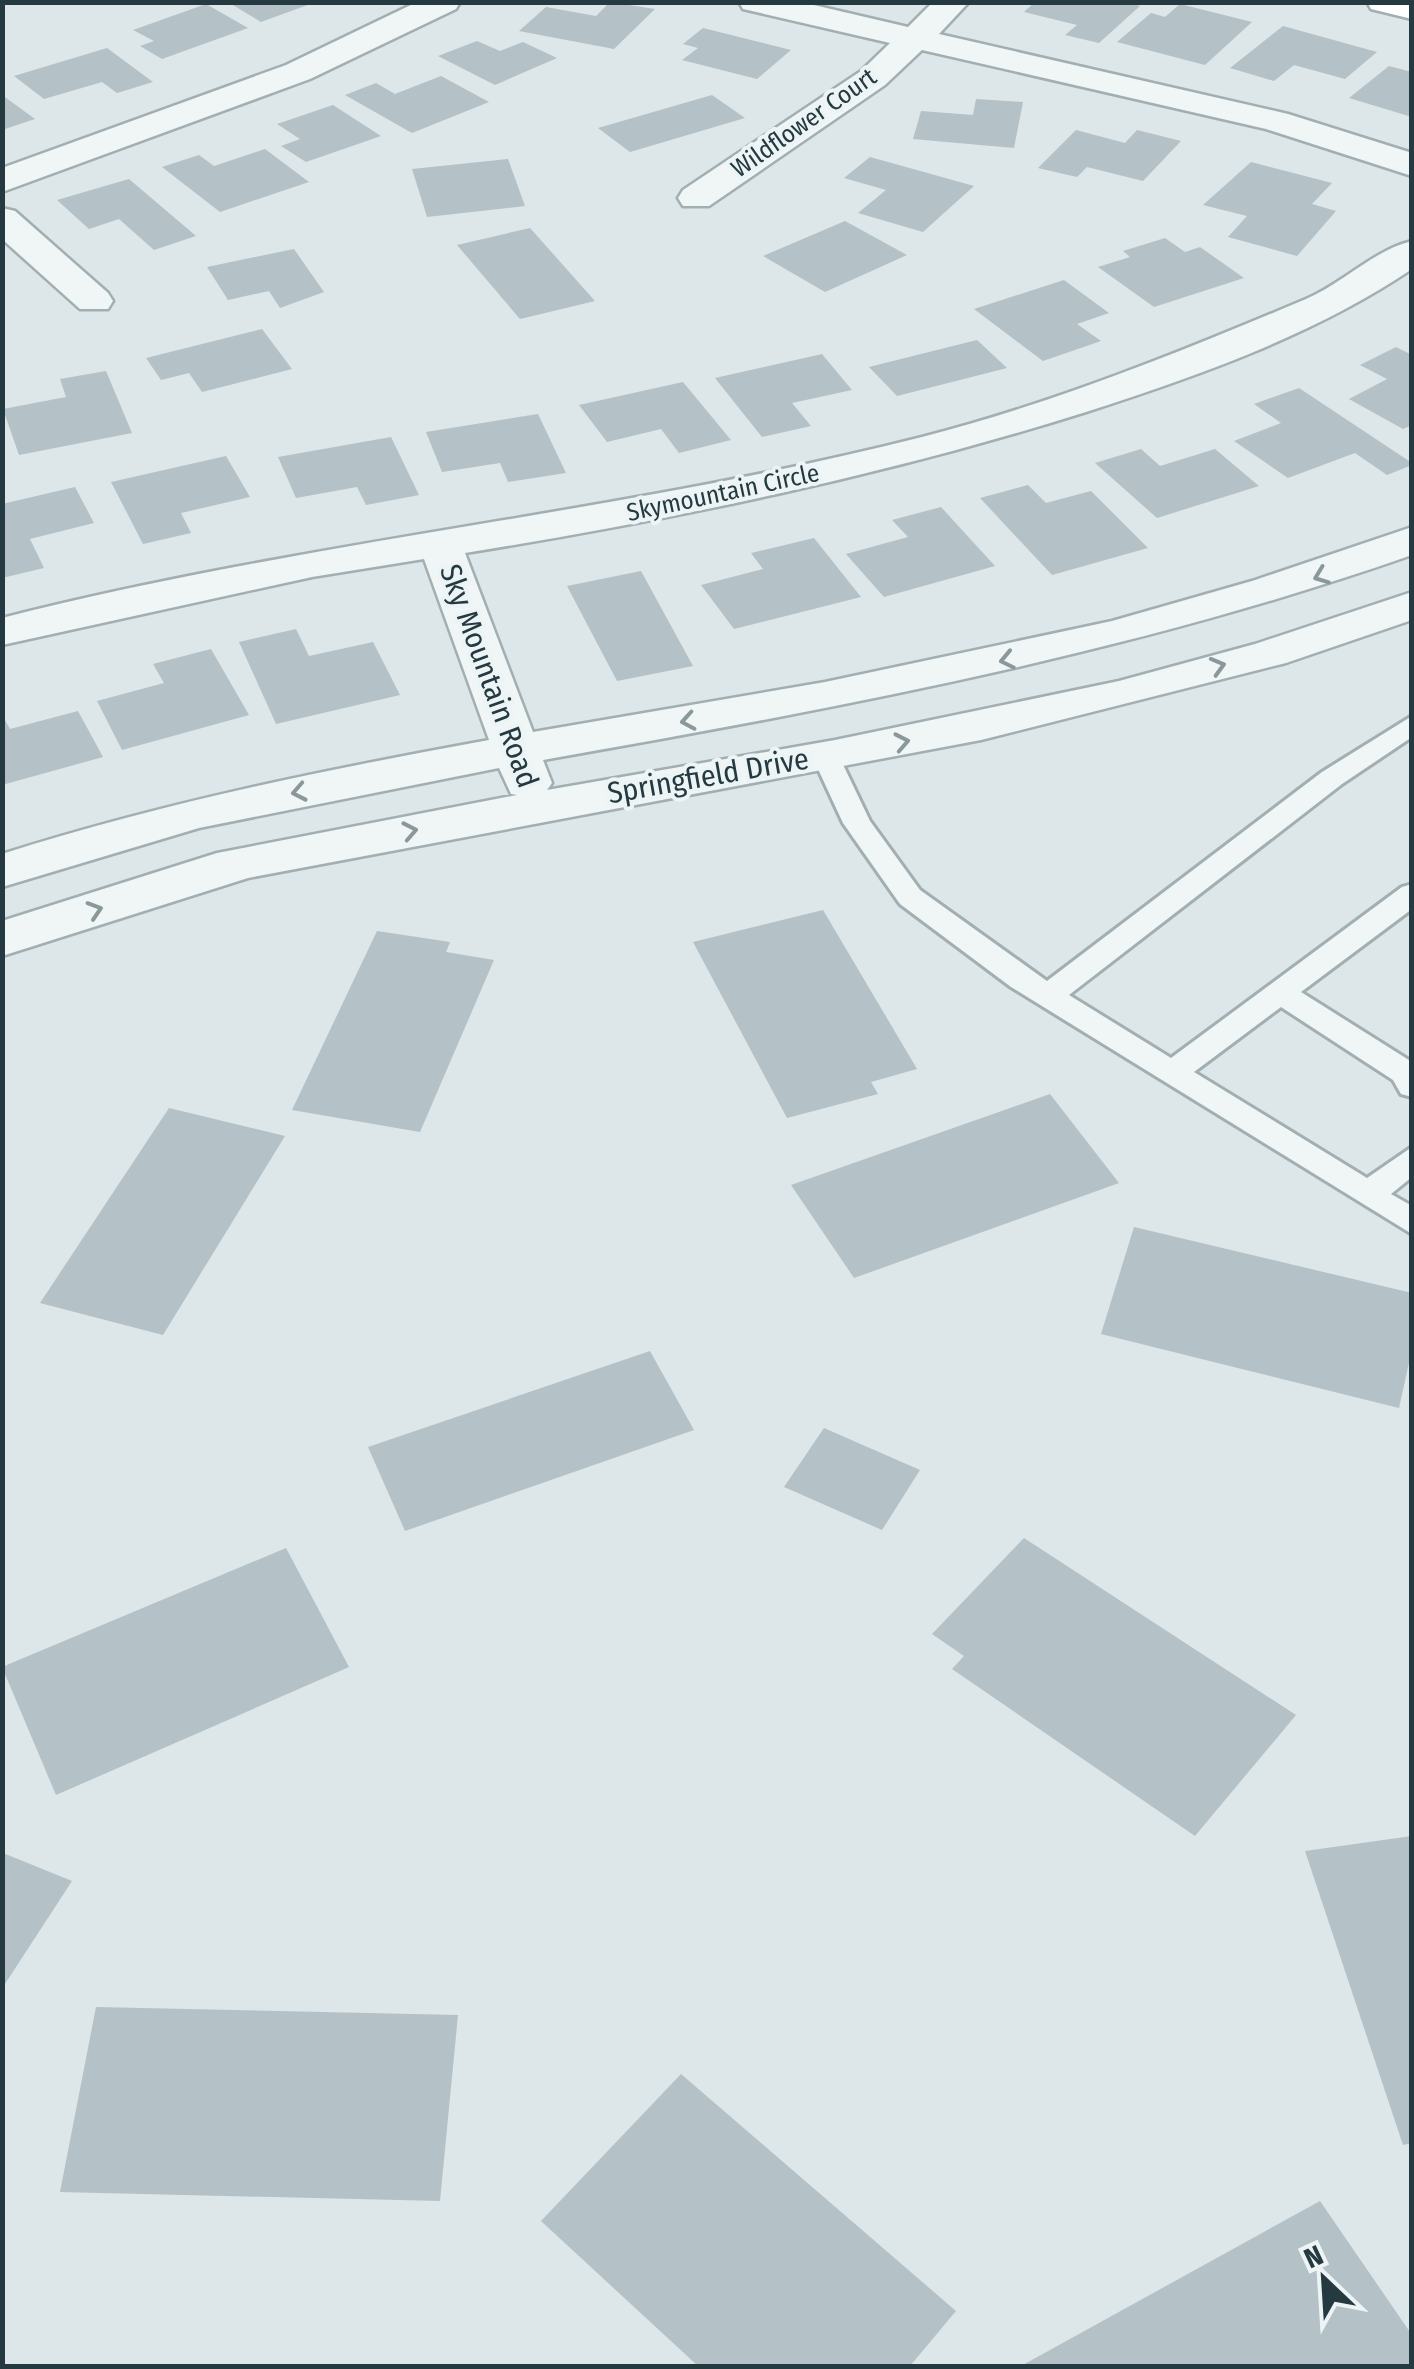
<svg xmlns="http://www.w3.org/2000/svg" width="1414" height="2369" font-family="'Fira Sans Condensed',sans-serif">
<style>
.building{fill:#b4c1c6}
.lines{fill:none;stroke-linecap:round;stroke-linejoin:round}
.lane-casing{stroke:#a2afb2;stroke-width:6}
.street-casing{stroke:#a2afb2;stroke-width:5}
.secondary-casing{stroke:#a2afb2;stroke-width:5}
.lane{fill:#f0f5f6;fill-rule:evenodd}
.street{fill:#f0f5f6;fill-rule:evenodd}
.secondary{fill:#fff;fill-rule:evenodd}
.oneway{stroke:#8a989b}
.labels{text-anchor:middle;dominant-baseline:central;stroke-width:8;stroke-linejoin:round;paint-order:stroke}
.far-street-label{font-size:25px;fill:#253a40;stroke:#ecf4f6}
.street-label{font-size:30px;fill:#253a40;stroke:#ecf4f6}
</style>
<rect width="100%" height="100%" fill="#dde6e8"/>
<path class="building" d="M228 2H313V3L261 22Z
M610 2 655 9 614 49 519 31 546 7 596 16Z
M1035 2H1127L1140 6 1099 43 1065 35 1077 25 1024 12Z
M206 4 248 28 162 59 140 46 154 41 133 30Z
M1180 4 1252 22 1205 65 1117 42 1151 13 1165 17Z
M1283 26 1377 52 1345 79 1294 65 1274 81 1230 68Z
M703 28 791 50 757 79 682 60 698 48 683 44Z
M477 41 500 51 523 42 557 58 495 85 438 56Z
M107 48 153 82 117 93 102 82 44 99 14 76Z
M1389 66 1412 72V117L1349 98Z
M441 76 489 102 412 133 345 95 376 83 395 94Z
M2 95 35 119 2 130Z
M712 95 745 118 630 152 598 128Z
M976 99 1023 102 1014 148 913 139 921 111 973 115Z
M333 105 381 136 306 162 281 146 300 139 277 124Z
M1076 130 1125 143 1137 130 1181 141 1143 181 1087 167 1077 177 1038 168Z
M265 149 309 182 220 212 162 167 199 155 214 166Z
M870 157 974 186 923 232 858 213 886 190 844 178Z
M508 159 525 206 427 217 412 169Z
M1251 162 1332 183 1312 204 1336 211 1297 256 1228 237 1247 216 1203 205Z
M129 179 196 236 154 250 119 219 89 229 57 200Z
M845 221 907 255 825 292 763 256Z
M530 228 595 301 520 319 457 245Z
M1165 238 1185 252 1200 247 1244 278 1154 307 1098 267 1130 257 1123 251Z
M294 249 324 292 280 308 269 291 228 300 207 267Z
M1064 280 1109 313 1077 324 1101 341 1043 361 974 309Z
M262 329 292 369 202 392 189 373 161 380 146 358Z
M977 340 1007 368 897 396 869 367Z
M1396 347 1412 355V425L1403 429 1349 399 1387 379 1360 365Z
M822 354 852 390 792 403 811 426 762 437 715 378Z
M106 371 132 433 19 455 3 409 66 397 60 379Z
M683 382 731 440 679 453 661 429 607 442 579 405Z
M1299 388 1412 463V465L1387 475 1355 453 1288 478 1234 441 1281 423 1254 404Z
M538 414 566 473 508 482 500 463 442 472 426 432Z
M391 437 419 495 366 505 357 487 296 498 278 457Z
M1141 449 1160 466 1215 449 1259 486 1157 518 1095 463Z
M226 456 250 497 181 513 191 533 143 544 111 482Z
M1028 485 1046 503 1091 491 1148 548 1052 575 980 498Z
M75 487 94 523 30 539 44 568 2 578V504Z
M941 507 995 566 884 597 846 554 908 537 892 520Z
M814 538 861 597 734 629 701 585 763 569 751 553Z
M641 571 693 666 617 681 567 586Z
M296 629 309 656 373 642 400 695 276 724 239 642Z
M211 649 249 715 122 750 97 701 164 683 153 664Z
M78 711 103 757 2 785V715L10 729Z
M823 910 917 1069 871 1082 878 1094 787 1118 693 942Z
M377 931 450 942 446 952 494 960 420 1132 292 1110Z
M1050 1094 1119 1183 854 1278 791 1185Z
M169 1108 285 1136 163 1335 40 1303Z
M1134 1227 1412 1293V1349L1399 1408 1101 1334Z
M650 1351 694 1430 405 1531 368 1447Z
M824 1428 920 1470 882 1530 784 1487Z
M1024 1538 1296 1715 1195 1836 952 1669 964 1656 932 1634Z
M286 1548 349 1667 56 1795 2 1667Z
M1412 1836V2143L1403 2145 1305 1851Z
M3 1853 72 1881 3 1987Z
M96 2007 458 2015 440 2201 60 2192Z
M681 2074 956 2311 910 2366H698L541 2221Z
M1320 2201 1412 2335V2366H1021Z"/>
<g class="lines">
<g class="lane-casing">
<path id="lane" d="M1412 716V737L1342 784 1069 995 1171 1058 1402 887 1412 884V909L1301 992 1412 1062V1097L1401 1094 1393 1080 1281 1007 1194 1072 1367 1178 1412 1147V1177L1391 1194 1412 1206V1234L1011 987 900 904 843 823 812 756 826 747 836 750 870 821 920 890 1047 981 1322 772Z"/>
</g>
<g class="street-casing">
<path id="street" d="M417 2H460L456 9 310 79 2 192V168L286 65Z
M739 2H801L908 27 933 2H969L939 34 1288 114 1412 153V176L1266 129 922 50 885 85 709 206H683L678 198 683 190 861 71 890 43 743 9Z
M2 208 15 211 108 293 113 301 108 309H80L2 239Z
M1412 241V269C1314 335 1198 376 1086 412 882 476 676 519 465 553L533 732 825 682 1112 621 1252 581 1412 527V555C1129 654 838 708 543 760L552 783 547 790 835 740 1119 681 1255 644 1412 592V620L1286 663 981 740 248 878 2 956V921L217 853 517 795 511 794 499 768 199 828 2 887V854C162 803 324 770 489 740L424 559 312 577 2 645V618C306 540 619 514 922 437 1054 403 1181 352 1306 299 1342 284 1374 250 1412 241Z"/>
</g>
<g class="secondary-casing">
<path id="secondary" d="M1367 2H1412V19L1371 9Z"/>
</g>
<use href="#lane" class="lane"/>
<use href="#street" class="street"/>
<use href="#secondary" class="secondary"/>
</g>
<defs><path id="oneway-chevron" d="M-2-3.5L2.5 0L-2 3.5" fill="none" stroke-width="1.6" stroke-linecap="round" stroke-linejoin="round" transform="scale(2.5)"/></defs>
<g class="oneway">
<use href="#oneway-chevron" transform="translate(1321 576) rotate(159)"/>
<use href="#oneway-chevron" transform="translate(1007 660) rotate(168)"/>
<use href="#oneway-chevron" transform="translate(1218 666) rotate(-16)"/>
<use href="#oneway-chevron" transform="translate(688 721) rotate(170)"/>
<use href="#oneway-chevron" transform="translate(902 742) rotate(-11)"/>
<use href="#oneway-chevron" transform="translate(299 792) rotate(169)"/>
<use href="#oneway-chevron" transform="translate(410 831) rotate(-11)"/>
<use href="#oneway-chevron" transform="translate(95 910) rotate(-18)"/>
</g>
<g class="labels">
<g class="far-street-label">
<text transform="translate(804 123) rotate(-35)">Wildflower Court</text>
<text transform="translate(723 493) rotate(-12)">Skymountain Circle</text>
</g>
<g class="street-label">
<text transform="translate(489 676) rotate(70)">Sky Mountain Road</text>
<text transform="translate(708 776) rotate(-10)">Springfield Drive</text>
</g>
</g>
<rect width="1414" height="2369" fill="none" stroke="#253a40" stroke-width="10"/>
<g transform="translate(1324 2279) rotate(335)" stroke="#ecf4f6" stroke-width="8" paint-order="stroke">
<path d="M0-8L18 38L0 25L-18 38Z" fill="#253a40"/>
<text y="-15" font-size="28" font-weight="bold" text-anchor="middle" fill="#253a40">N</text>
</g>
</svg>
